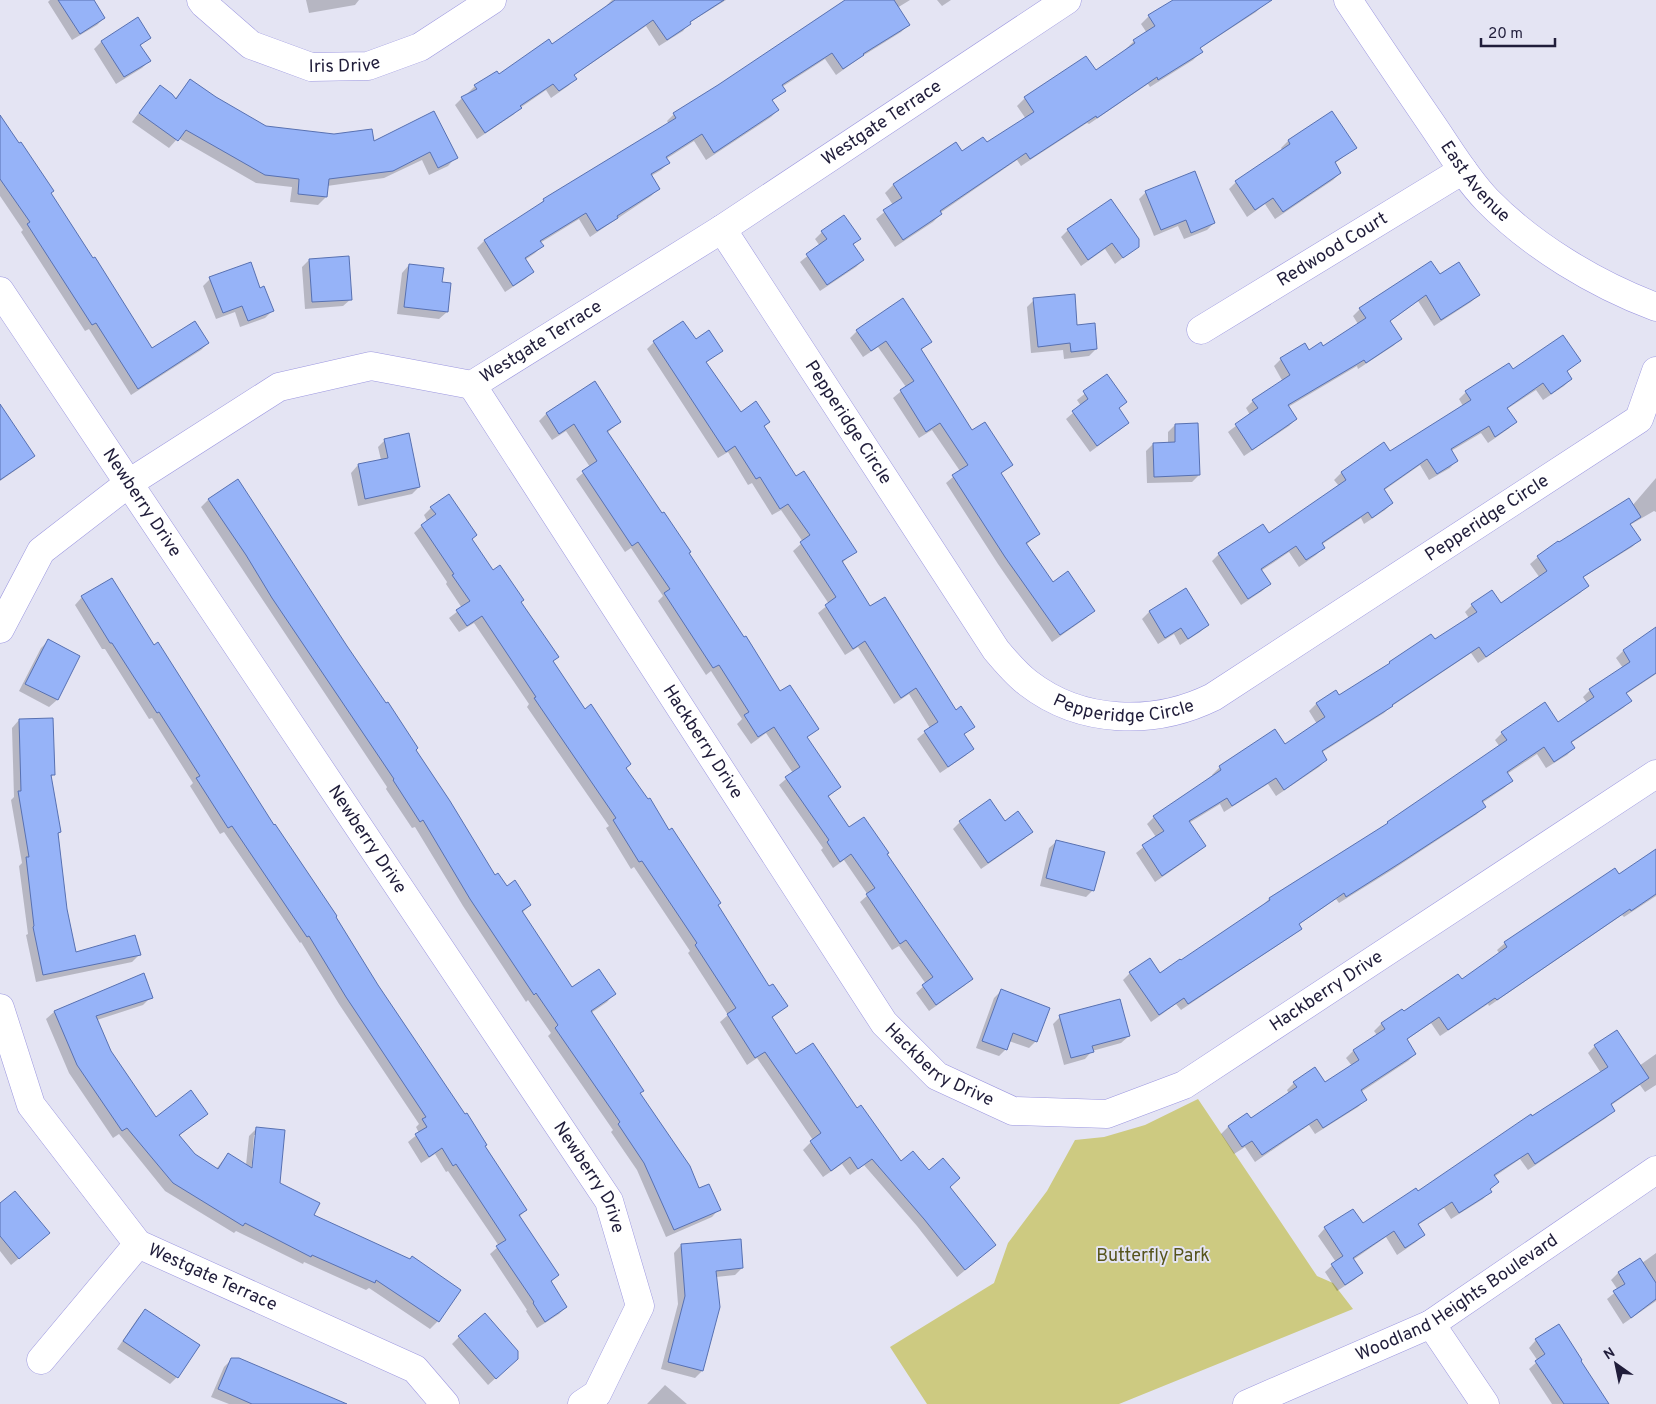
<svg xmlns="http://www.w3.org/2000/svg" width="1656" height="1404" font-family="Overpass,sans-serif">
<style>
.green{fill:#cdca81}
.shadow{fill:#0003;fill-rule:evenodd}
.building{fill:#96b3f8;stroke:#5871b2}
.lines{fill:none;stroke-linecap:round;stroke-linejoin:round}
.minor-casing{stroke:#9c97e0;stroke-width:29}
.minor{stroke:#fff;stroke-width:28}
.labels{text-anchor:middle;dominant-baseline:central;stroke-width:4;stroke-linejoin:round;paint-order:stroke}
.street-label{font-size:18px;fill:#201d3a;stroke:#e4e4f3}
.park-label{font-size:18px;fill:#56541c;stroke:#e4e4f3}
</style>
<rect width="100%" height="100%" fill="#e4e4f3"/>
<path class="green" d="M1198 1099 1317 1276 1333 1283 1353 1309 1119 1404H927L890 1347 994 1283 1008 1243 1047 1191 1075 1140 1104 1137 1145 1125Z"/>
<path class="shadow" d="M50 0H93L104 18 97 25 72 40 48 2Z
M306 0H359L355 5 309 13Z
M612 0H726L689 23 683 31 659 46 646 26 573 76 575 79 568 86 551 98 546 90 520 108 513 115 477 139 455 105 462 98 469 95 468 93 475 86 498 76 552 45 608 7 607 5Z
M848 0H910L897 8 908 25 901 32 861 57 836 75 825 59 782 87 784 90 772 101 778 110 771 117 706 160 694 141 666 159 668 163 661 170 651 176 658 189 651 196 590 237 579 219 540 243 542 246 535 253 525 260 532 272 525 279 505 292 477 248 484 241 536 208 544 200 669 124 667 121 674 114 718 86Z
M937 0H951L942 6Z
M1174 0H1261L1264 4 1256 12 1199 49 1201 52 1193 60 1150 87 1148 84 1089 124 1087 123 1021 166 1017 160 940 213 941 214 933 222 895 247 876 219 893 205 885 193 893 185 955 144 962 153 986 144 1026 119 1017 106 1025 98 1096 72 1127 50 1126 49 1134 41 1147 33 1141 24 1149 16Z
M137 19 149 38 140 46 149 61 142 68 116 84 94 49 101 42Z
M190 80 215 98 265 127 373 143 433 113 456 157 448 166 429 175 422 160 384 178 327 186 326 197 318 205 290 202 292 187 256 183 178 138 169 148 132 122 152 95 160 87 174 100Z
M1331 112 1355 148 1334 164 1340 173 1333 180 1275 219 1265 204 1247 217 1229 189 1236 182 1283 151 1281 148 1288 141Z
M0 118 151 350 208 343 201 350 131 395 89 329 85 331 21 232 23 230 0 196Z
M1146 192 1214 223 1207 230 1184 239 1178 226 1154 236 1139 199Z
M1068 230 1138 246 1115 264 1105 249 1081 266 1061 237Z
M822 232 859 239 853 245 863 260 856 267 820 291 800 262 820 246 815 239Z
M309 260 351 299 343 306 305 309 302 267Z
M409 265 440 283 447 312 439 319 397 314 402 273Z
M1439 276 1478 295 1471 302 1434 326 1418 301 1389 322 1400 339 1393 346 1358 369 1357 366 1288 407 1296 419 1289 426 1244 456 1228 432 1250 415 1246 408 1253 401 1283 382 1274 366 1281 359 1323 348 1358 324 1353 316 1360 309Z
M210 279 260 289 272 311 265 318 240 327 235 312 216 319 203 286Z
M1034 300 1076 326 1096 349 1089 356 1064 359 1063 350 1031 353 1027 307Z
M857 331 930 342 920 351 972 432 1011 465 1000 474 1038 534 1026 545 1053 583 1093 611 1086 618 1052 642 998 564 946 483 960 471 932 430 919 438 893 398 906 387 878 347 863 357 850 338Z
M695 341 721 350 706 363 740 414 769 422 764 427 795 478 855 551 842 563 870 607 956 711 973 726 963 735 972 749 965 756 940 773 917 739 930 728 909 694 894 704 858 647 845 655 818 613 829 604 793 551 803 542 781 510 772 515 752 483 748 485 728 452 718 458 647 349 654 342Z
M1579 361 1566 372 1571 379 1564 386 1543 400 1536 390 1507 409 1515 422 1508 429 1488 443 1481 433 1451 451 1457 460 1450 468 1429 480 1420 465 1383 491 1392 503 1385 510 1364 524 1361 518 1321 545 1323 548 1316 555 1299 567 1289 552 1261 571 1269 584 1262 591 1241 605 1212 561 1219 554 1269 534 1339 486 1334 480 1341 473 1383 444 1389 453 1463 406 1459 399 1466 392 1513 371Z
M1107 376 1125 402 1118 409 1128 423 1120 430 1090 452 1066 419 1081 406 1077 400Z
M595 383 620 422 607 433 780 693 817 729 806 738 840 787 827 798 849 829 886 854 972 979 964 986 929 1011 916 993 926 984 899 946 892 950 860 902 868 895 844 860 833 868 821 850 823 848 779 785 793 773 766 733 751 744 737 724 742 719 711 671 706 675 658 601 663 596 631 548 625 552 576 479 590 467 566 431 552 440 539 421 546 414Z
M0 406 34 456 26 463 0 481Z
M1175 425 1199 475 1192 482 1147 483 1146 451 1153 444H1168V432Z
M385 440 419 487 412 494 358 506 351 473 358 465 381 460 378 447Z
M1656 478V512L1654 511 1630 525 1639 540 1632 547 1582 578 1587 586 1580 593 1478 663 1471 653 1389 708 1384 713 1321 753 1326 760 1319 767 1276 796 1268 784 1224 812 1220 804 1189 823 1205 846 1197 853 1155 882 1136 853 1156 837 1147 824 1154 817 1214 777 1212 775 1220 767 1275 730 1285 745 1317 724 1309 711 1316 704 1336 692 1339 697 1385 668 1390 663 1434 641 1469 618 1465 612 1472 605 1500 604 1540 578 1530 564 1538 557 1632 506Z
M208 500 415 750 494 877 530 905 522 913 572 989 614 994 607 1002 591 1013 699 1190 719 1209 712 1217 666 1237 637 1170 611 1132 613 1130 548 1036 551 1033 528 1000 526 1002 463 906 415 827 412 828 386 789 387 787 201 507Z
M431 508 471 540 493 572 520 603 552 662 716 905 769 988 786 1006 772 1018 795 1056 857 1109 901 1163 929 1172 949 1187 995 1245 957 1277 917 1226 864 1165 850 1175 842 1164 823 1177 803 1150 813 1140 757 1058 747 1065 720 1022 728 1015 688 953 690 951 634 867 631 869 606 828 609 826 527 707 529 704 474 623 459 632 449 618 462 608 446 584 447 582 414 533 427 521 424 515Z
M1186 590 1207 625 1200 632 1180 645 1174 634 1158 644 1142 619 1149 612Z
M82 597 153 647 335 917 377 986 526 1210 519 1217 558 1275 551 1282 566 1307 559 1314 537 1328 526 1311 527 1310 490 1254 499 1246 448 1171 446 1172 435 1154 421 1163 408 1142 419 1133 416 1127 419 1124 339 1004 301 942 300 943 224 832 220 834 190 786 193 783 152 718 149 719 105 649H102L75 605Z
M1656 629V674L1626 694 1630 701 1623 708 1571 743 1574 748 1567 755 1546 768 1537 754 1507 774 1511 781 1504 788 1482 803 1484 806 1477 814 1392 870 1339 903 1336 899 1298 925 1300 928 1293 935 1181 1010 1176 1004 1151 1022 1123 980 1130 973 1160 975 1180 962 1262 906 1269 899 1383 828 1388 823 1500 747 1495 740 1502 733 1557 723 1587 703 1583 697 1590 690 1623 668 1616 658 1623 651Z
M48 641 79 656 57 700 49 707 19 691 41 648Z
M19 720 54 774 50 778 60 832 57 835 66 910 75 953 139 955 132 962 36 982 26 935 28 934 19 866 22 863 11 800 14 797 12 728Z
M960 822H1004L1031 832 1024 839 981 869 953 829Z
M1057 841 1093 890 1086 897 1040 886 1049 848Z
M1656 851V896L1624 917 1622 915 1489 1006 1488 1004 1440 1036 1431 1023 1406 1040 1415 1054 1408 1061 1361 1092 1365 1100 1358 1107 1315 1134 1309 1125 1255 1162 1245 1147 1234 1154 1221 1134 1228 1127 1247 1114 1251 1120 1289 1094 1287 1090 1294 1083 1324 1084 1352 1066 1346 1058 1353 1051 1377 1035 1374 1031 1381 1024 1401 1010 1403 1013 1461 980 1500 954 1497 950 1505 943 1618 876Z
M144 974 151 997 143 1005 97 1020 110 1052 156 1119 206 1113 179 1136 194 1155 216 1169 228 1154 246 1165 249 1136 257 1128 279 1184 312 1215 459 1290 438 1321 430 1329 369 1288 366 1290 304 1262 303 1264 236 1231 234 1233 165 1191 119 1134 113 1138 69 1073 46 1019 54 1012ZM254 1135H257L253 1174H251Z
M1001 991 1036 1041 1029 1048 1009 1041 1006 1049 999 1056 976 1048 994 998Z
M1060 1017 1129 1036 1121 1043 1092 1051 1085 1059 1064 1065 1053 1024Z
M1595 1046 1639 1066 1656 1054V1085L1645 1092 1640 1085 1610 1106 1613 1110 1606 1118 1528 1170 1520 1159 1494 1177 1497 1182 1489 1190 1490 1191 1483 1199 1451 1219 1444 1208 1418 1225 1424 1234 1416 1242 1397 1255 1386 1237 1353 1260 1362 1273 1354 1280 1337 1291 1325 1272 1336 1262 1318 1236 1325 1228 1353 1210 1363 1225 1417 1192 1601 1073 1588 1053Z
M0 1205 41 1240 11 1265 0 1251Z
M681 1245 742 1268 735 1275 716 1277 719 1307 702 1371 695 1378 661 1369 678 1304 674 1253Z
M1656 1253V1301L1623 1324 1607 1299 1618 1290 1611 1280 1618 1273 1639 1259 1642 1263Z
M145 1311 177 1377 170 1384 117 1349 138 1318Z
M1558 1326 1608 1404H1552L1529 1369 1538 1361 1529 1348 1536 1340Z
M459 1337 509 1366 488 1385 452 1344Z
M232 1359 332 1404H229L211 1397 224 1367Z
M665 1385 687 1404H647Z"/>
<path class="building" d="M58 0H94L105 18 80 34Z
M615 0H724L690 22 691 24 667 40 653 20 574 75 577 79 559 91 553 84 520 106 522 108 485 133 461 97 477 89 474 85 497 71 499 74 549 39 552 44Z
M845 0H894L910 25 863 54 864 55 843 69 832 53 782 85 786 91 772 100 779 110 714 153 702 134 666 157 670 163 651 174 660 189 617 216 618 218 597 231 586 213 540 241 544 246 525 258 534 272 513 286 484 240 544 201 543 199 676 118 673 113 718 85Z
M1173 0H1272L1200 48 1203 52 1158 80 1157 77 1097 118 1096 116 1030 159 1026 153 940 211 942 214 903 240 883 210 902 198 893 184 956 142 962 151 983 137 987 142 1034 112 1024 97 1086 56 1096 70 1135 43 1133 40 1155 26 1148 15Z
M138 17 151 38 140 45 151 61 124 77 101 41Z
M190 79 216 97 266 126 334 134 372 129 374 141 434 111 458 158 438 168 430 152 393 171 329 179 327 197 298 194 299 179 265 175 186 130 178 141 139 113 160 85 172 94 176 99Z
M1332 111 1357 148 1335 162 1341 173 1283 212 1273 198 1255 210 1235 181 1290 144 1288 140Z
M0 115 19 143 21 142 54 191 51 193 93 258 95 257 152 348 195 321 209 343 138 389 96 323 92 325 27 224 30 222 0 179Z
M1195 171 1215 223 1191 233 1186 220 1161 230 1145 191Z
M1111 199 1139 239V247L1123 258 1112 243 1088 260 1067 229Z
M844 215 861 239 853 244 864 260 827 285 806 254 827 239 821 231Z
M349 256 352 300 312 302 309 259Z
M1431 261 1440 274 1459 262 1480 295 1441 320 1426 295 1390 321 1402 339 1366 363 1364 360 1288 405 1297 419 1252 450 1235 424 1258 408 1252 400 1290 375 1280 358 1305 343 1309 350 1321 342 1323 346 1366 318 1359 308Z
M251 262 260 288 264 286 274 311 248 321 242 306 223 313 209 277Z
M409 264 444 268 442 282 451 283 448 312 404 307Z
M1075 294 1077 325 1095 323 1097 349 1071 352 1070 343 1038 347 1033 298Z
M903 298 932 342 921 349 972 430 985 422 1013 465 1001 473 1040 534 1026 543 1053 582 1068 571 1095 611 1060 635 1005 557 952 475 968 465 940 423 926 432 900 390 914 381 886 341 871 351 856 330Z
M683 321 696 339 709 330 723 351 706 362 741 412 756 401 770 422 764 426 796 476 804 471 857 552 842 561 870 606 885 597 956 710 961 706 975 727 964 734 974 749 948 767 924 731 938 722 916 688 901 698 865 641 853 649 825 605 836 597 800 542 810 535 788 504 780 509 760 477 756 479 735 446 726 452 653 341Z
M1563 335 1581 361 1567 371 1572 379 1551 394 1543 383 1507 408 1517 422 1495 437 1489 426 1451 449 1458 461 1437 474 1427 459 1384 489 1393 503 1372 518 1368 512 1322 543 1325 548 1306 560 1296 546 1261 569 1271 584 1248 599 1218 553 1263 524 1269 533 1346 480 1341 472 1384 442 1390 451 1471 400 1465 391 1509 363 1513 369Z
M1107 374 1127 402 1119 408 1129 423 1097 446 1072 411 1088 399 1083 391Z
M595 381 621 422 607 431 662 513 664 512 691 552 689 553 744 637 746 636 780 691 790 685 819 729 807 737 841 787 828 796 849 827 864 817 889 853 887 854 973 979 936 1005 922 985 933 977 906 940 900 944 866 894 875 888 851 854 840 862 827 842 829 840 785 777 800 767 774 727 758 737 744 715 749 712 719 665 713 668 664 593 670 589 638 542 632 546 582 471 597 461 574 424 559 434 546 413Z
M0 404 35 456 0 480Z
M1198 423 1200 475 1154 477 1153 443 1175 442V424Z
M409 433 420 487 365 499 358 464 388 458 384 439Z
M238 479 347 646 386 703 388 702 418 748 416 750 450 801 495 875 498 873 507 886 515 880 531 905 522 911 572 987 599 969 616 994 591 1011 644 1091 640 1093 690 1166 699 1188 709 1184 721 1210 674 1230 644 1163 618 1124 620 1122 555 1028 558 1025 536 993 534 995 470 899 423 820 420 822 393 780 394 779 272 598 246 555 208 499Z
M449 494 477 535 472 539 493 570 500 565 524 600 521 602 559 657 553 661 585 709 591 704 631 764 626 768 648 799 650 798 669 830 672 828 721 903 718 905 769 986 773 984 788 1006 772 1017 796 1054 813 1043 857 1108 861 1105 901 1161 913 1151 929 1170 943 1158 960 1178 950 1187 996 1245 965 1270 924 1219 872 1159 858 1169 850 1157 831 1171 810 1141 821 1133 765 1052 755 1058 727 1014 736 1008 695 945 697 943 642 861 639 862 613 820 616 818 534 698 536 697 482 616 467 626 456 610 470 601 452 575 454 574 421 525 436 514 430 507Z
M1629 498 1641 517 1630 524 1641 540 1583 577 1589 586 1486 657 1479 647 1392 705 1393 706 1322 751 1327 760 1284 790 1276 778 1232 806 1227 798 1189 821 1206 846 1162 876 1142 845 1164 831 1153 816 1221 770 1219 766 1275 729 1285 744 1325 717 1316 703 1336 690 1339 695 1390 663 1389 662 1431 634 1435 639 1477 612 1471 604 1492 590 1501 603 1547 571 1537 556 1558 541 1559 542Z
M112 578 154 645 158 642 274 825 275 824 337 916 336 917 378 985 465 1114 467 1113 487 1145 485 1146 527 1210 519 1215 559 1275 551 1281 567 1307 545 1322 533 1303 534 1302 496 1246 506 1240 456 1164 453 1166 442 1148 429 1157 415 1134 427 1127 422 1119 426 1117 346 997 309 936 307 937 232 826 228 828 196 778 200 776 159 712 157 713 112 643H110L81 596Z
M1186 588 1209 625 1188 639 1181 628 1165 638 1149 611Z
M1656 627V673L1626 693 1632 701 1571 742 1575 748 1554 762 1544 747 1507 772 1513 781 1482 801 1486 807 1400 863 1346 897 1344 893 1299 924 1302 929 1188 1004 1184 998 1159 1015 1129 972 1150 958 1160 973 1180 959 1181 960 1270 900 1269 898 1388 823 1387 822 1507 740 1501 732 1545 702 1558 722 1594 697 1589 689 1630 662 1623 650Z
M48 639 80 656 58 700 25 684Z
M53 718 55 775H51L61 832 58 833 67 909 76 952 135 935 141 955 43 975 33 927 34 926 26 857H29L18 791H21L19 719Z
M990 799 1005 821 1018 811 1033 832 988 863 959 821Z
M1056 840 1105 852 1094 891 1046 878Z
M1656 849V894L1631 911 1630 909 1497 1000 1495 998 1448 1030 1439 1017 1407 1039 1416 1054 1361 1090 1367 1100 1323 1128 1317 1119 1262 1155 1252 1141 1242 1147 1228 1126 1247 1113 1251 1118 1297 1087 1293 1082 1315 1067 1325 1082 1359 1060 1353 1050 1385 1029 1381 1023 1402 1009 1404 1011 1458 974 1462 979 1507 947 1504 942 1615 868 1619 874Z
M144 973 153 998 96 1016 111 1051 156 1117 191 1090 208 1114 179 1135 195 1154 218 1169 228 1153 252 1168 256 1127 285 1130 280 1183 320 1203 314 1215 410 1259 412 1256 461 1290 439 1322 376 1280 375 1283 312 1255 311 1257 245 1223 243 1226 173 1183 127 1128 122 1131 77 1065 54 1011Z
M1001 989 1050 1008 1037 1042 1013 1033 1007 1050 982 1041Z
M1120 999 1130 1036 1092 1046 1094 1052 1071 1058 1059 1015Z
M1617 1030 1649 1078 1611 1104 1615 1111 1535 1164 1528 1153 1494 1175 1499 1182 1490 1189 1492 1192 1459 1213 1452 1202 1418 1224 1425 1235 1405 1248 1394 1231 1353 1258 1363 1273 1345 1285 1331 1264 1343 1256 1324 1227 1353 1209 1363 1223 1416 1188 1418 1191 1531 1114 1532 1116 1608 1067 1594 1045Z
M15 1191 50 1233 19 1259 0 1236V1203Z
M741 1239 743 1268 716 1271 720 1307 703 1371 668 1362 685 1296 681 1244Z
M1640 1258 1656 1283V1299L1631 1318 1613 1291 1625 1284 1618 1272Z
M145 1309 200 1345 178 1378 123 1341Z
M485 1313 518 1351V1359L496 1379 458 1336Z
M1559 1324 1582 1360 1581 1361 1609 1404H1564L1535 1361 1545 1354 1535 1339Z
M231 1358H239L347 1404H252L218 1389Z"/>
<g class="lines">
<g class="minor-casing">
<g id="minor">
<path id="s1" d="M201 0 204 4 251 45 311 67 368 66 420 47 492 0"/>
<path id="s2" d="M1348 0C1375 41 1403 82 1431 123 1449 149 1465 177 1487 200 1532 246 1595 284 1656 307"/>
<path id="s3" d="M722 229 996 650C1006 662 1016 674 1028 683 1081 724 1154 726 1213 697L1639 419 1656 371"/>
<path id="s4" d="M0 291 609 1201 640 1306 597 1394 582 1404"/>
<path id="s5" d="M1201 330 1463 170"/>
<path id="s6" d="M472 385 884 1023 937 1076 1013 1111 1107 1114 1184 1085 1656 774"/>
<path id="s7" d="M0 629 41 551 129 483 279 387 371 366 472 385 722 229 1067 0"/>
<path id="s8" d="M0 1008 31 1105 138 1244 415 1369 445 1404"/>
<path d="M1431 1324 1485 1404"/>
<path d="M41 1360 138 1244"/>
<path id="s9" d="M1247 1404 1431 1324 1656 1170"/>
</g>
</g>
<use href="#minor" class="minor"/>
</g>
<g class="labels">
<g class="street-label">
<text stroke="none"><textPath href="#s1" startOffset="165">Iris Drive</textPath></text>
<text stroke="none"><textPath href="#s7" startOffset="1061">Westgate Terrace</textPath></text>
<text stroke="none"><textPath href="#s2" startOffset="222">East Avenue</textPath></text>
<text stroke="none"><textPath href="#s5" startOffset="154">Redwood Court</textPath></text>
<text stroke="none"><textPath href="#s7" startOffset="656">Westgate Terrace</textPath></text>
<text stroke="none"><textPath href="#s3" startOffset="231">Pepperidge Circle</textPath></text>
<text stroke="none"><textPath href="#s4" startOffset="255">Newberry Drive</textPath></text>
<text stroke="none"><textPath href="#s3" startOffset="1071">Pepperidge Circle</textPath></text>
<text stroke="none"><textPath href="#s3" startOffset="651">Pepperidge Circle</textPath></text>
<text stroke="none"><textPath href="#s6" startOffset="425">Hackberry Drive</textPath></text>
<text stroke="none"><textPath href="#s4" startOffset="660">Newberry Drive</textPath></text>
<text stroke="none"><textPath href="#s6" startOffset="1265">Hackberry Drive</textPath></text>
<text stroke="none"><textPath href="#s6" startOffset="830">Hackberry Drive</textPath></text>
<text stroke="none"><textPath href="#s4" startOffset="1065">Newberry Drive</textPath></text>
<text stroke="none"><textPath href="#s8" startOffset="359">Westgate Terrace</textPath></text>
<text stroke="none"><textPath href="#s9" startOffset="236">Woodland Heights Boulevard</textPath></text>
</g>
<g class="park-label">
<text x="1153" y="1256">Butterfly Park</text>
</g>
</g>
<g transform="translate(1616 1364) rotate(327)" stroke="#e4e4f3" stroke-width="4" paint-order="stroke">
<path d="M0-4L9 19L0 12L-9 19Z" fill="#201d3a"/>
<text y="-8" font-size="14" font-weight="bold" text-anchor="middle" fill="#201d3a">N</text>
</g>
<path d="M1481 38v8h74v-8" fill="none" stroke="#201d3a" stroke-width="2.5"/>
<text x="1488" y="38" font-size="15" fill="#201d3a" stroke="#e4e4f3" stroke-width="4" paint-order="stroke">20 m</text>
</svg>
